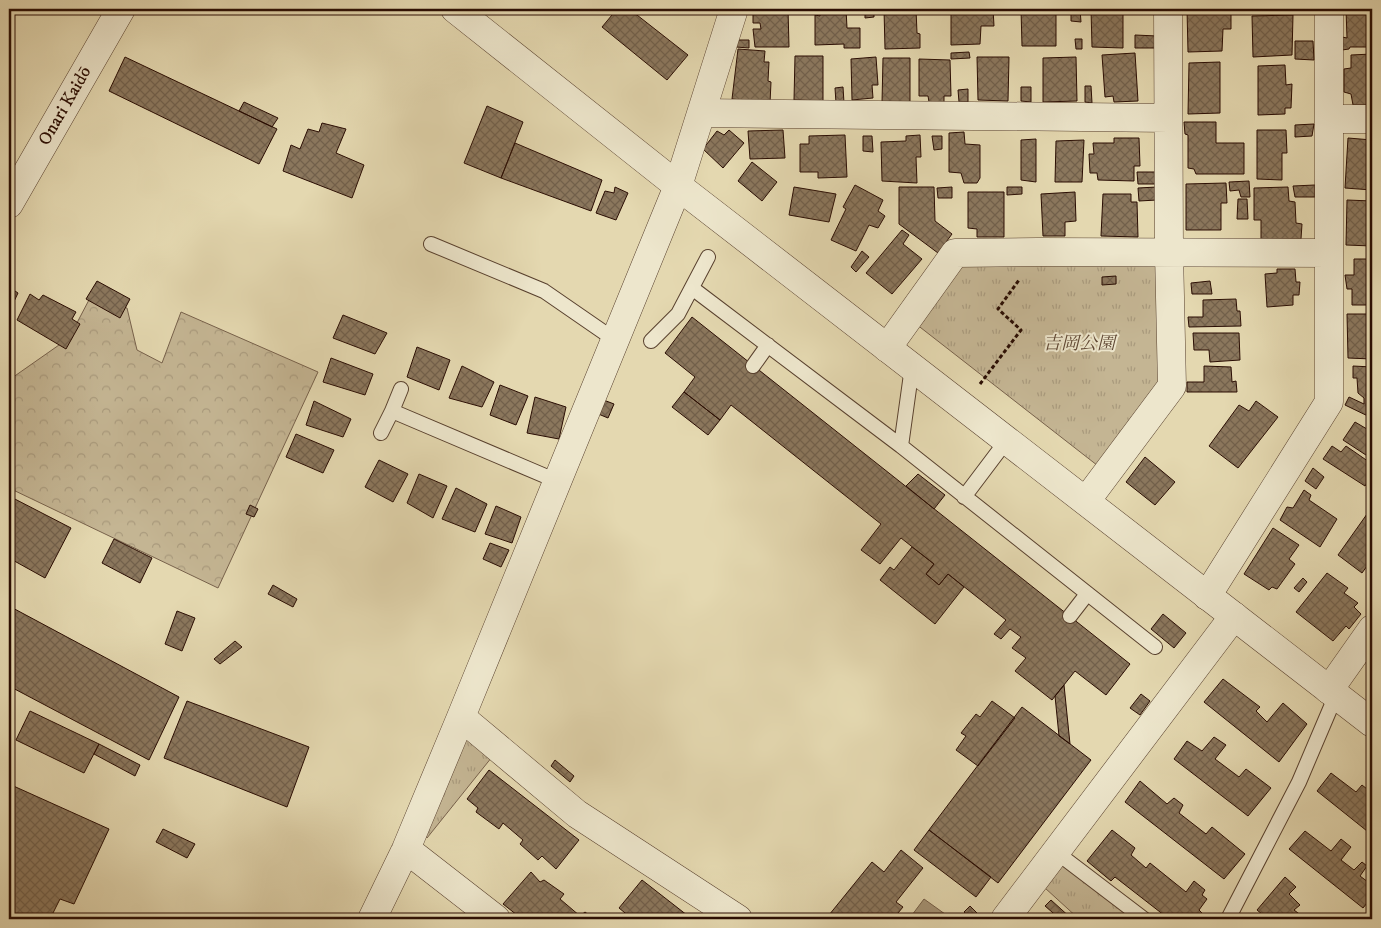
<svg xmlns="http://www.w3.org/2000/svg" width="1381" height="928" font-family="'IM FELL DW Pica','Noto Serif JP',serif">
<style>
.forest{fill:url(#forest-crowns);stroke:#77614b}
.park{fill:url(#park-tufts);stroke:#77614b}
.water{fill:#a59375;stroke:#745d47}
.building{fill:url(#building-cross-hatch);stroke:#2a0d03}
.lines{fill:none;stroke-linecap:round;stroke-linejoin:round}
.service-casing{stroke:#58402e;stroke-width:16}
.minor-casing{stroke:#58402e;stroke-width:29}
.tertiary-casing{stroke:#58402e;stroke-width:29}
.path{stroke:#2a0d03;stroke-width:3;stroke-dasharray:4 2.5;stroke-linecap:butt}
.service{stroke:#ede6cc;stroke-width:14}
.minor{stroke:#ede6cc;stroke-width:28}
.tertiary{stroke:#ede6cc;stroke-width:28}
.labels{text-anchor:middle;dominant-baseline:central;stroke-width:4;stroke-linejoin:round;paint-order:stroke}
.street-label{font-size:18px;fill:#2a0d03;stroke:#ede6cc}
.park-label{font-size:18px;font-style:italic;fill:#604835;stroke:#ede6cc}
</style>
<defs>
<pattern id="forest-crowns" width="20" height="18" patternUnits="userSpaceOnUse" patternTransform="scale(1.25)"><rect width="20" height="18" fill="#c4b593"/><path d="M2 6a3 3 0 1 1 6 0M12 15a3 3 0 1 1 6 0" fill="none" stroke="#a99a7d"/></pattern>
<pattern id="park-tufts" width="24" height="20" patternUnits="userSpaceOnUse" patternTransform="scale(1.25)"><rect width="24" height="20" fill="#c4b593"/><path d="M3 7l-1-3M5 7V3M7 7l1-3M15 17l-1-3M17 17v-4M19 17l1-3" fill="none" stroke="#a99a7d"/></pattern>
<pattern id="building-cross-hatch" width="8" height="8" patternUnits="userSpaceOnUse" patternTransform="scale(1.25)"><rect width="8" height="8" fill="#8b775d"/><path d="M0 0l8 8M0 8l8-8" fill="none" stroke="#72604b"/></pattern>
</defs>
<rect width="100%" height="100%" fill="#e4d8b0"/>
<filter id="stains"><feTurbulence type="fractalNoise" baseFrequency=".004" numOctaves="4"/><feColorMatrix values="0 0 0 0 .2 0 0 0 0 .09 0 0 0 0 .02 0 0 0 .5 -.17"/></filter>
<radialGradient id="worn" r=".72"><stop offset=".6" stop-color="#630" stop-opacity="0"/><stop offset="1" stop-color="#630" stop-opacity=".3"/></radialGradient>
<path class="forest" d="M90 298 127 308 137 350 162 363 181 312 318 372 218 588 9 488V380L69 338Z"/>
<path class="park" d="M963 260H1161L1165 388 1102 469 916 324Z
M476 738 496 752 427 838 425 833 462 739Z
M1066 860 1137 919H1079L1045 888Z"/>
<path class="water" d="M924 899 952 919H909Z"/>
<path class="building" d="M617 9 637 15 688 55 667 80 602 27Z
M762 9H788L789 47H755L753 29H761L760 23H753V10Z
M820 9H846L847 28H860V48H844V44L815 45V15L820 16Z
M865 9H874V17L865 18Z
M884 9H916L917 33 920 34V48L885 49Z
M951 9H993L994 26H981L980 44 951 45Z
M1021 9H1056V46H1022Z
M1071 9H1080L1081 22 1071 21Z
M1091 9H1123V48L1092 47Z
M1187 9H1231V29H1223L1222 51 1188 52Z
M1346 9H1372V47H1350L1349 49 1342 50V37L1347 38Z
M1293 15 1292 55 1253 57 1252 16Z
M1135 35 1157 36V48H1135Z
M1075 39H1082V49H1076Z
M735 40H749V48L736 47Z
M1295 41H1313L1314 60 1295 59Z
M738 49 765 51 764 62H769L768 81 771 82 770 103 732 99Z
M969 52 970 58 951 59V53Z
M1135 53 1138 101 1114 102 1113 96 1105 97 1102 55Z
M1372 54V105H1353L1351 94 1344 92V69L1351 68V55Z
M795 56H823V101L794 100Z
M125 57 277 129 259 164 109 91Z
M876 57 878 85H872L873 98 852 100 851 59Z
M977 57H1009L1008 101 978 100Z
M1076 57 1077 101 1043 102V58Z
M883 58H910V103H882Z
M919 59 950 60 951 96H944V103L929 102 928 96H919Z
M1220 62V113L1188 114 1189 63Z
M1285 65 1286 85 1292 84 1291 108H1285V114L1258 115V66Z
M1085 86H1091L1092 103 1085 102Z
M843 87 844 103H836L835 88Z
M1021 87H1031V102L1021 101Z
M968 89V102H959L958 90Z
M244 102 278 118 272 127 239 111Z
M487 106 523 122 501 178 464 163Z
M1184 122H1216V143H1244V174H1196L1194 169 1188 168V135L1185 134Z
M322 123 346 129 336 153 364 165 352 198 283 171 291 145 300 149 308 129 319 132Z
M1314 124 1312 136 1295 137V125Z
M729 130 744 143 723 168 703 149 717 131 724 135Z
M783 130 785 158 750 159 748 131Z
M1257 130H1286L1287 153H1282V180L1257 179Z
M964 132 965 144 980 145V178L977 183H964L961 173 949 172V133Z
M845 135 847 177 818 178V172H800V144H809V136Z
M920 135 921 157H916L917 183 882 181 881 142 906 141V136Z
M863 136H872L873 152 863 151Z
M932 136H942V149L934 150Z
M1114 138H1139L1140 166H1134V181L1098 180 1097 173H1090L1089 154H1094L1093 143H1114Z
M1348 138 1372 140V190L1345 188Z
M1036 139V182L1021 180V140Z
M1084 140 1082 182H1055L1056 141Z
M515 143 602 180 591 211 501 178Z
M752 162 777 182 762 201 738 181Z
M1137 172H1156V184H1138Z
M1249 181 1250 197H1241L1239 190 1230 191 1229 182Z
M1226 183 1227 203H1221V230H1186V184Z
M855 185 883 200 878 211 885 216 878 228 869 225 856 251 831 240 846 209 843 207Z
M1315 185V197H1295L1293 186Z
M615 187 628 193 616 220 596 213 605 191 614 193Z
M794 187 836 194 829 222 789 215Z
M899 187H934L935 221 952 234 938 253 899 224Z
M952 187V198H938L937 188Z
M1007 187H1022V194L1007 195Z
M1157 187V200L1139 201 1138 188Z
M1288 187 1289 201 1295 202 1296 223 1302 224 1301 239H1261V220H1254V188Z
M968 192H1004V237H977V229L968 228Z
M1075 192 1076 221 1065 222V236H1043L1041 194Z
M1103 194H1131V202H1137L1138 237 1101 236Z
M1238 199H1247L1248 219H1237Z
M1347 200 1372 201V246L1346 245Z
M902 230 909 235 903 244 922 259 892 294 866 273Z
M862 251 869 257 856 272 851 267Z
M1354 259H1372V305H1352V289H1347L1345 275H1354Z
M1277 269H1295L1296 282H1300L1299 295H1293V305L1267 307 1265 274 1277 273Z
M1116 276V284L1102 285V277Z
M97 281 130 299 120 318 86 299Z
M1210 281 1212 294H1192L1191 283Z
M9 287 18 293 9 312Z
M30 294 39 300 43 295 76 312 72 319 80 324 66 349 17 320Z
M1236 299 1237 311H1240L1241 326 1189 327 1188 317H1203V300Z
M1347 314H1372V359L1348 358Z
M343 315 387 333 375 354 333 338Z
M692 317 1130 664 1106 695 1075 671 1052 700 1015 671 1026 658 1012 648 1021 637 1010 629 1001 639 994 634 1006 620 948 574 939 585 926 574 934 564 901 538 880 564 861 550 881 524 731 405 720 420 684 392 695 377 665 353Z
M1193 333H1239L1240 360 1210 362 1209 350H1194Z
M417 347 450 360 439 390 407 377Z
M331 358 373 374 365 395 323 382Z
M462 366 494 382 482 407 449 398Z
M1204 366 1231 367 1232 382 1236 381 1237 392H1187V382H1204Z
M1353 366 1372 367V418L1345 405 1349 397 1364 404V398L1358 393 1357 378H1353Z
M500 385 528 396 516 425 490 415Z
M684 392 720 420 708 435 672 407Z
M535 397 566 407 559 439 527 433Z
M601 399 614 404 608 418 596 413Z
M314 401 351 419 343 437 306 425Z
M1256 401 1278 417 1238 468 1209 446 1239 405 1249 411Z
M1355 422 1372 432V459L1343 440Z
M296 434 334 450 323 473 286 457Z
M1332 446 1341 452 1346 446 1372 464V476L1365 486 1323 459Z
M1145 457 1175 482 1155 505 1126 482Z
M379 460 408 474 393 502 365 487Z
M1313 468 1324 477 1316 489 1305 481Z
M419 474 447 486 433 518 407 503Z
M918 474 945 495 934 509 906 486Z
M456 488 487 504 475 532 442 519Z
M1304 490 1311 495 1309 500 1337 519 1320 547 1280 520 1287 507 1293 508Z
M9 496 71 528 45 578 9 558 11 549H9Z
M250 505 258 509 254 517 246 514Z
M496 506 521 517 512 543 485 534Z
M1372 507V559L1362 573 1338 555Z
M1273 528 1299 545 1289 559 1295 564 1277 589 1272 587 1269 590 1244 574Z
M114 539 152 558 140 583 102 563Z
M490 543 509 550 501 567 483 559Z
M912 547 934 564 926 574 939 585 948 574 964 587 935 624 880 580 890 567 894 570Z
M1327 573 1348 588 1344 593 1358 603 1354 607 1361 614 1349 629 1346 626 1333 641 1296 612Z
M1303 578 1307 582 1299 592 1294 588Z
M273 585 297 599 293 607 268 594Z
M9 606 179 697 149 760 9 686Z
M177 611 195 618 182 651 165 644Z
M1163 614 1186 633 1174 648 1151 629Z
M235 641 242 647 220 664 214 659Z
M1223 679 1260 707 1256 711 1267 722 1283 703 1307 724 1279 762 1204 702Z
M1064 685 1070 744 1059 736 1055 696Z
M1141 694 1150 701 1140 715 1130 708Z
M187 701 309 747 287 807 164 758Z
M992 701 1015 718 978 766 956 750 966 736 961 733 976 714 980 717Z
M1022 707 1091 760 998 883 929 830Z
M30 711 99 744 84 773 16 740Z
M1214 737 1226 745 1215 759 1239 777 1246 769 1271 788 1248 816 1174 759 1187 741 1202 751Z
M99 744 140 765 135 776 94 754Z
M555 760 574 776 570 782 551 766Z
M489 770 579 840 556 869 542 856 538 860 520 844 523 840 503 823 499 829 476 812 478 808 467 799Z
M1331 773 1356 792 1362 785 1372 793V835L1317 791Z
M1140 781 1167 804 1174 798 1183 805 1179 813 1206 834 1212 827 1245 854 1224 879 1125 802Z
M9 784 109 829 74 904 60 899 50 919H9Z
M163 829 195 844 187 858 156 842Z
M929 830 991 877 976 897 914 850Z
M1112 830 1135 848 1131 855 1146 868 1150 863 1186 892 1194 881 1205 890 1202 895 1207 899 1199 910 1205 916 1202 919H1169L1115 877 1111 881 1087 861Z
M1305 831 1331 851 1341 839 1351 847 1341 860 1354 870 1362 862 1367 866 1360 876 1372 885V897L1363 908 1289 849Z
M901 850 923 868 896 902 903 907 893 919H861L854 914 850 919H835L829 915 872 862 884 872Z
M531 872 540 882 544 880 564 894 560 899 580 916 585 912 594 919H522L503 904Z
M1285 877 1296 887 1289 894 1300 905 1294 910 1306 919H1268L1257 910Z
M642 880 692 919H628L630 917 619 908Z
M1051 900 1072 919H1060L1045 906Z
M970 906 982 918 981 919H972L964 912Z"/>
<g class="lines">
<g class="service-casing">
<path id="service" d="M431 244 544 291 615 340
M692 288 901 446 1155 647
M651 341 678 314 708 257
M753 366 768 345
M392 411 557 481
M381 433 392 411 401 389
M901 446 912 367
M964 497 1007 440
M1070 616 1087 594
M1056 852 1144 919
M1228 919 1299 782 1336 695"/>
</g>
<g class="minor-casing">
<path id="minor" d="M701 113 1168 118
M1329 119H1372
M887 348 955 253 1038 252 1329 253
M1086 501 1172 386 1169 252 1168 9
M1207 596 1329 402V9
M1329 690 1372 629
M461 717 577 814 738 919
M406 849 496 919
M372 919 406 849 461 717 678 186 734 9
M1005 919 1234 616"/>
</g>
<g class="tertiary-casing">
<path id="tertiary" d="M455 9 678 186 1372 723
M9 204 121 9"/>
</g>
<path class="path" d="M980 384 1021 330 998 309 1019 280"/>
<use href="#service" class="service"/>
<use href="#minor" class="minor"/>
<use href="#tertiary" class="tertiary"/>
</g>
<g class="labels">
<g class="street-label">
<text transform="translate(65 106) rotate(-60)">Onari Kaidō</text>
</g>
<g class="park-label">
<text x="1079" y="344">吉岡公園</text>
</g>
</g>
<rect width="1381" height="928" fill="none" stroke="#e4d8b0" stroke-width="30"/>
<rect x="10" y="10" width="1361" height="908" fill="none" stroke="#2a0d03" stroke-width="2.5"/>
<rect x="15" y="15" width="1351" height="898" fill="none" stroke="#2a0d03"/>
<rect width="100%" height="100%" filter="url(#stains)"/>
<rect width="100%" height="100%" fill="url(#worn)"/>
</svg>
